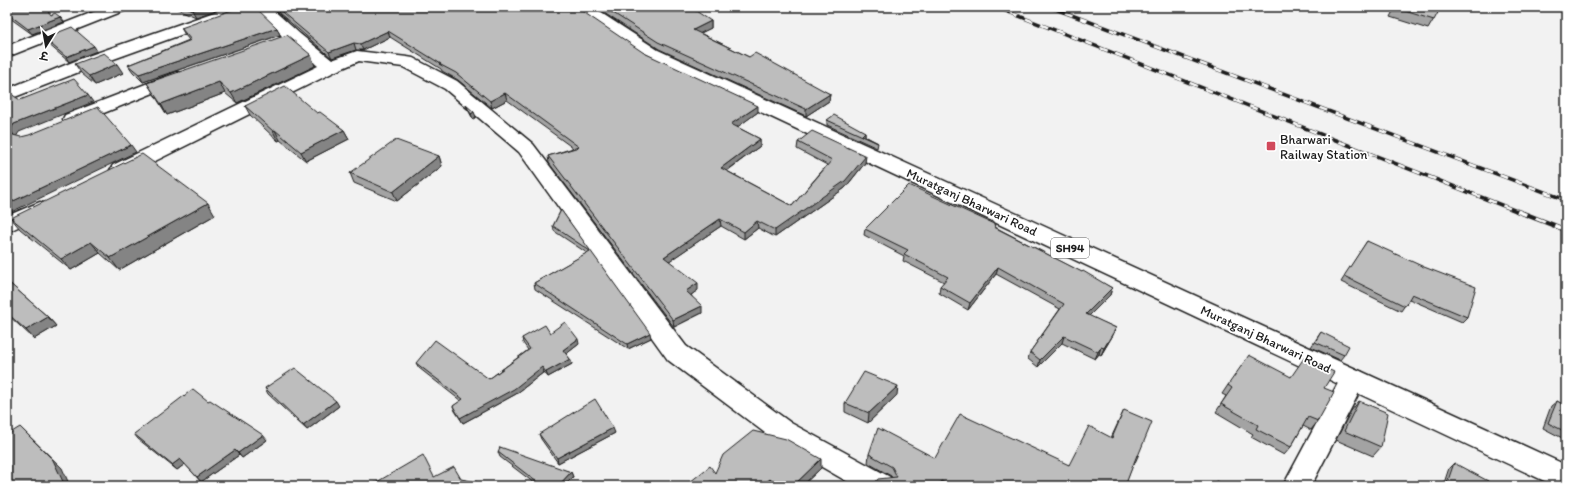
<svg xmlns="http://www.w3.org/2000/svg" width="1573" height="493" font-family="Itim,'Playpen Sans Deva',sans-serif">
<style>
.lines{fill:none;stroke-linecap:round;stroke-linejoin:round}
.minor-casing{stroke:#1c1c1c;stroke-width:3}
.primary-casing{stroke:#1c1c1c;stroke-width:3}
.minor{fill:#fff;fill-rule:evenodd}
.primary{fill:#fff;fill-rule:evenodd}
.rail-far1-casing{stroke:#1c1c1c;stroke-width:3.5}
.rail-casing{stroke:#1c1c1c;stroke-width:5}
.rail-far1{stroke:#fff;stroke-width:2.5;stroke-dasharray:8;stroke-linecap:butt}
.rail{stroke:#fff;stroke-width:3.5;stroke-dasharray:10;stroke-linecap:butt}
.wall{fill:#a3a3a3;stroke:#1c1c1c}
.shaded-wall{fill:#848484;stroke:#1c1c1c}
.building{fill:#bdbdbd;stroke:#1c1c1c}
.poi-dot{fill:#d1495b;stroke:#fff;stroke-width:1.5}
.labels{text-anchor:middle;dominant-baseline:central;stroke-width:3.5;stroke-linejoin:round;paint-order:stroke}
.shield{fill:#fff;stroke:#606060;stroke-width:1}
.shield-label{font-size:12px;font-weight:bold;fill:#1c1c1c}
.poi-label{font-size:13px;fill:#1c1c1c;stroke:#fff;text-anchor:start}
.street-label{font-size:13px;fill:#1c1c1c;stroke:#fff}
</style>
<rect width="100%" height="100%" fill="#f2f2f2"/>
<filter id="ink" filterUnits="userSpaceOnUse"><feTurbulence type="fractalNoise" baseFrequency=".025" numOctaves="2"/><feDisplacementMap in="SourceGraphic" scale="8" xChannelSelector="R" yChannelSelector="G"/><feConvolveMatrix kernelMatrix="1 2 1 2 8 2 1 2 1" color-interpolation-filters="sRGB"/></filter>
<g filter="url(#ink)">
<g class="lines">
<g class="minor-casing">
<path id="minor" d="M106 7H128L126 10 7 57V46Z
M229 7H252L250 10 97 65 7 100V89L85 57Z
M253 7H270L300 34 332 60 357 51 407 57 413 58 457 81 533 144 686 346 791 423 890 477 894 486H855L773 439 668 360 519 152 445 89 403 67 359 61 336 71 127 175 120 176 113 175 110 170 113 165 318 66 288 42Z
M177 72 183 73 186 77 183 81 79 123 72 125 65 123 63 119 65 115Z
M40 202 47 204 51 209 47 214 7 232V216Z
M1353 369 1362 372 1366 379 1311 486H1283L1344 372Z"/>
</g>
<g class="primary-casing">
<path id="primary" d="M573 7H592L658 50 1566 465V486H1555L646 58 575 10Z"/>
</g>
<use href="#minor" class="minor"/>
<use href="#primary" class="primary"/>
<g class="rail-far1-casing">
<path id="rail-far1" d="M996 7 1519 212
M1050 7 1566 200"/>
</g>
<g class="rail-casing">
<path id="rail" d="M1517 211 1566 230"/>
</g>
<use href="#rail-far1" class="rail-far1"/>
<use href="#rail" class="rail"/>
</g>
<path class="wall" d="M7 7 51 15 60 17 64 22 32 34 7 16Z
M173 7H225L196 17Z
M272 7H385L386 8 644 53 758 112 737 127 760 139V146L727 171 792 206 827 165 797 149 798 142 865 163 845 188 775 237 758 228 744 239 721 226 669 261 698 290 691 295 702 313 674 327 549 163 548 156 573 148 507 100 492 108 458 80 442 71 441 69 390 37 363 50H356L332 58Z
M595 7H654L659 11 711 21V28L700 33 749 57 830 94 829 101 806 116 659 49Z
M1395 7H1441L1428 29 1390 17Z
M181 28H277L280 35 143 82 133 72 128 65 189 40 185 35Z
M44 38 97 51 69 62 47 43Z
M75 64 123 73 95 85 81 73Z
M315 66 237 103 225 93 167 115 147 83Z
M466 105 476 117 473 119 468 110Z
M245 106 317 113 344 130 349 139 306 161 280 140 278 141 250 115Z
M827 120 865 132V136L878 143 877 148 827 125Z
M439 156 442 166 397 201 354 183 350 173Z
M561 210 651 338 628 349 535 289 534 283 587 253 554 231 553 226Z
M215 215 119 270 100 253 71 270 20 229 11 218Z
M996 225 995 227 1112 288 1110 295 1089 316 1116 328 1113 335 1101 355 1099 354 1095 359 1062 343 1038 367 1028 359 1030 352 1060 309 996 274 968 310 939 293 940 286 944 282 903 261 904 256 864 235 865 229Z
M1367 241 1467 317 1462 322 1409 299 1401 311 1341 282Z
M7 281 48 317 56 326 34 339 7 314Z
M1321 332 1344 355 1340 360 1311 347Z
M550 333 579 344 566 354 570 359 572 364 548 377 544 372 516 394 463 423 455 411 453 406 461 401 419 368 416 363 489 379 528 350 523 343 522 338Z
M1291 377 1324 388 1318 421 1311 430 1303 426 1291 447 1284 455 1251 437 1253 434 1216 412 1226 396 1222 394 1228 385Z
M265 388 339 406 307 430 268 394Z
M897 395 868 423 845 412V403Z
M208 401 267 440 242 458 239 455 201 482 185 464 177 470 138 439 134 434Z
M1359 401 1381 447 1373 456 1336 440 1351 411Z
M1557 401 1566 406V440L1543 428 1551 406Z
M1124 410 1138 456 1134 465 1133 464 1125 486H873L892 478 891 476 868 463 869 454 1069 465 1111 438Z
M615 433 558 463 541 439 539 434Z
M498 452 571 472 573 477 564 486H538L500 457Z
M1454 463 1487 486H1443L1449 468Z
M821 468 802 486H685L715 473Z"/>
<path class="shaded-wall" d="M202 7H225L196 17 192 10Z
M60 17 64 22 32 34 28 29Z
M711 21V28L693 37V30Z
M277 28 280 35 143 82 139 74Z
M388 31 390 37 363 50 360 44Z
M354 43 356 50 332 58 329 52Z
M94 46 97 51 69 62 66 57Z
M311 55 315 66 237 103 231 93Z
M117 64 123 73 95 85 89 76Z
M219 82 225 93 167 115 161 104Z
M505 93 507 100 492 108 490 101Z
M830 94 829 101 806 116V109Z
M88 95 93 102 19 132 16 137 19 142 10 130 14 124Z
M758 106V112L732 131 731 124Z
M474 112 476 117 473 119 471 114Z
M275 130 280 140 278 141 273 131Z
M344 130 349 139 306 161 301 152Z
M865 132V137L862 135Z
M760 139V146L721 175V168Z
M131 145 136 152 7 214V204Z
M439 156 442 166 397 201 393 192Z
M866 156 865 163 845 188 775 237V230Z
M208 203 215 215 119 270 110 258Z
M720 219 721 226 665 264 664 257Z
M757 221 758 228 744 239V232Z
M91 242 100 253 71 270 61 259Z
M998 267 996 274 968 310 970 303Z
M698 283V290L687 298 686 291Z
M1112 288 1110 295 1084 321 1086 314Z
M702 306V313L674 327 673 320Z
M48 317 56 326 34 339 26 330Z
M1116 328 1113 335 1101 355 1104 348Z
M650 333 651 338 628 349 627 344Z
M1064 336 1062 343 1038 367 1040 360Z
M578 339 579 344 565 355 563 350Z
M1101 347 1099 354 1095 359 1098 352Z
M570 359 572 364 548 377 546 372Z
M542 367 544 372 516 394 463 423 460 418Z
M898 386 897 395 868 423 869 413Z
M336 401 339 406 307 430 303 425Z
M20 427 62 468 70 486H65Z
M613 428 615 433 558 463 557 458Z
M263 435 267 440 242 458 238 453Z
M235 450 239 455 201 482 197 477Z
M180 459 185 464 177 470 172 465Z
M821 459V468L802 486H793Z
M571 472 573 477 564 486H558Z
M770 479 771 486H761Z
M477 482 479 486H474Z"/>
<path class="building" d="M7 7H45L51 15 55 13 60 17 28 29 7 13Z
M185 7H202L192 10Z
M240 7H255L277 28 139 74 128 65 191 40 181 28Z
M276 7H385L386 8 388 7H576L644 53 758 106 731 124 760 139 721 168 792 206 832 160 798 142 812 131 866 156 845 181 775 230 757 221 744 232 720 219 664 257 698 283 686 291 702 306 673 320 548 156 579 147 505 93 490 101 456 73 439 64H441L388 31 360 44 354 43 329 52Z
M604 7H654L659 11 668 7H690L711 21 693 30 749 57 755 53 830 94 806 109 658 42Z
M1395 7H1441L1434 20 1395 8Z
M72 27 94 46 66 57 44 38Z
M287 35 311 55 231 93 219 82 161 104 147 83Z
M104 53 117 64 89 76 75 64Z
M74 79 88 95 14 124 10 130 13 135 21 137 29 135 98 107 131 145 7 204V92H8L20 100Z
M285 86 317 113 320 112 344 130 301 152 275 130 273 131 245 106Z
M466 105 474 112 471 114Z
M834 115 865 132 862 135 878 143 827 120Z
M396 140 439 156 393 192 350 173Z
M142 154 208 203 110 258 91 242 61 259 11 218Z
M909 185 996 225 994 227 1082 272 1083 271 1112 288 1086 314 1116 328 1104 348 1101 347 1098 352 1064 336 1040 360 1030 352 1064 304 998 267 970 303 940 286 948 277 904 254 908 250 865 229Z
M561 210 650 333 627 344 534 283 590 251 553 226Z
M1367 241 1424 267 1476 287 1467 317 1412 294 1405 306 1344 276Z
M7 281 48 317 26 330 7 313Z
M565 322 578 339 563 350 570 359 546 372 542 367 514 389 460 418 453 406 463 399 416 363 435 340 489 379 530 349 522 338 545 325 550 333Z
M1321 332 1349 346 1344 355 1315 342Z
M1249 355 1291 377 1304 358 1334 372 1324 388 1334 392 1318 421 1308 417 1291 447 1256 429 1258 425 1221 404 1232 388 1228 385Z
M295 368 336 401 303 425 265 388Z
M864 372 898 386 869 413 845 403Z
M193 389 208 401 210 400 263 435 238 453 235 450 197 477 180 459 172 465 134 434Z
M595 399 613 428 557 458 539 434Z
M1359 401 1388 413 1381 447 1344 431Z
M1557 401 1566 406V432L1548 423Z
M1124 410 1152 422 1138 456 1137 455 1125 486H1006L1001 484 1000 486H951L941 481 938 486H873L878 479 897 477 892 467 869 454 878 428 935 458 960 414 1069 465 1089 426 1112 438Z
M20 427 53 460 65 486H7V435Z
M753 431 786 439 821 459 793 486H778L770 479 761 486H685L710 466 715 473 723 455Z
M500 447 571 472 558 486H542L498 452Z
M423 455 434 477 454 467 461 479 477 482 474 486H370Z
M1454 463 1488 481 1487 486H1446Z
M1216 481 1226 486H1214Z"/>
</g>
<rect class="poi-dot" x="1266" y="141" width="10" height="10" rx="2"/>
<g class="labels">
<rect class="shield" x="1051" y="238" width="38" height="20" rx="3"/>
<g class="shield-label">
<text x="1070" y="248">SH94</text>
</g>
<g class="poi-label">
<text x="1280" y="139">Bharwari<tspan x="1280" dy="15">Railway Station</tspan></text>
</g>
<g class="street-label">
<text transform="translate(972 202) rotate(25)">Muratganj Bharwari Road</text>
<text transform="translate(1266 339) rotate(25)">Muratganj Bharwari Road</text>
</g>
</g>
<rect width="1573" height="493" fill="none" stroke="#fff" stroke-width="24"/>
<rect x="12" y="12" width="1549" height="469" fill="none" stroke="#1c1c1c" stroke-width="1.5" filter="url(#ink)"/>
<g transform="translate(46 46) rotate(191)" stroke="#ffffff" stroke-width="3" paint-order="stroke">
<path d="M0-3L7 15L0 10L-7 15Z" fill="#1c1c1c"/>
<text y="-6" font-size="11" font-weight="bold" text-anchor="middle" fill="#1c1c1c">उ</text>
</g>
</svg>
